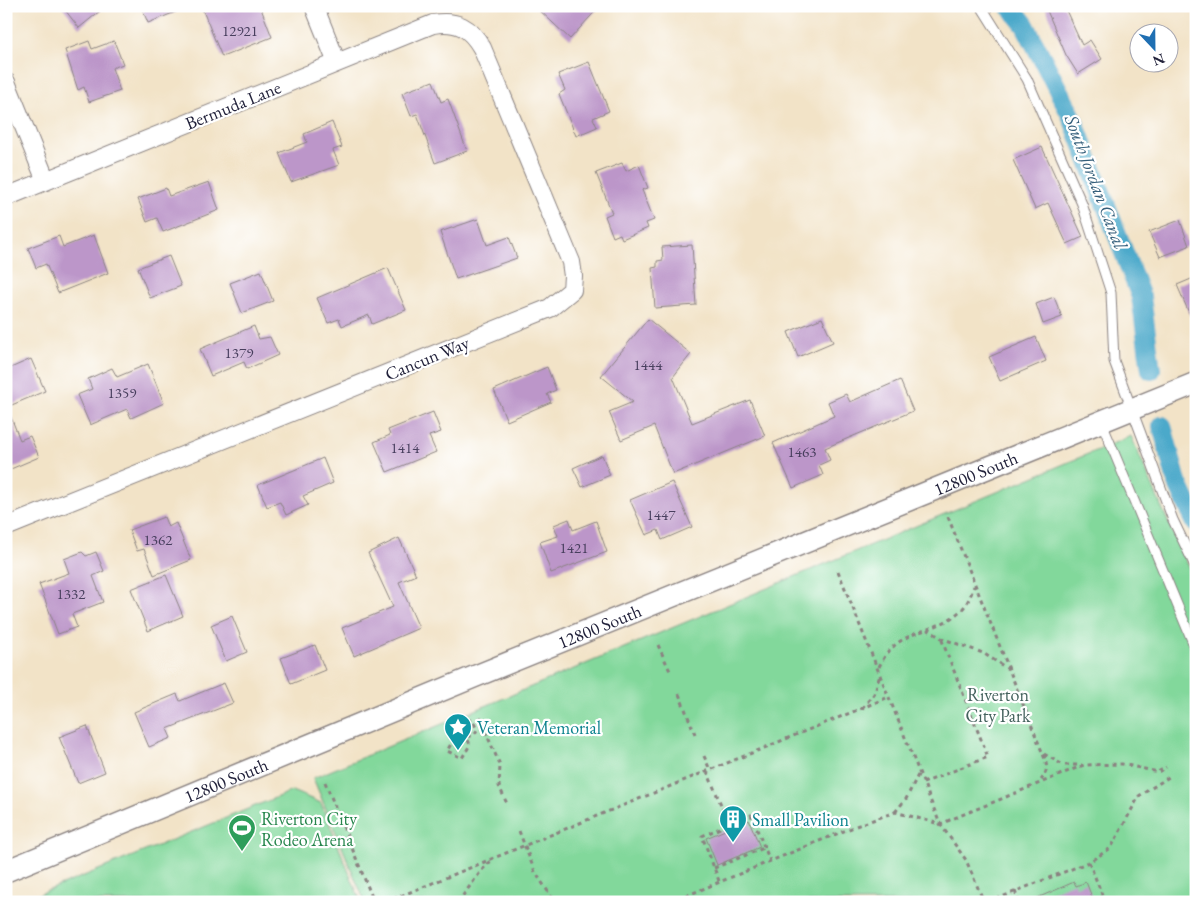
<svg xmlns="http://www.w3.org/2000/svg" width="1202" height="908" font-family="'EB Garamond',serif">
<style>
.green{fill:#82d89b;stroke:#527d6b}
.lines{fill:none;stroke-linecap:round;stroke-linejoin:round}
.canal{stroke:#4ca9ca;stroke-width:20}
.building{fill:#bc96c9}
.service-casing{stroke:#8a8281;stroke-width:11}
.minor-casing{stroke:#8a8281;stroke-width:20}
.tertiary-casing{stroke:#8a8281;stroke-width:24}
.path{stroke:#8a8281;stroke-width:3;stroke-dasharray:4 4;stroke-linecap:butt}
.service{stroke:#fff;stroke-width:9}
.minor{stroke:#fff;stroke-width:18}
.tertiary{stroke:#fff;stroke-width:21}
.labels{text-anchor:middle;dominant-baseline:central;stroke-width:4.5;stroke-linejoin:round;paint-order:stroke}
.number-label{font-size:15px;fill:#483f5e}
.street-label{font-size:18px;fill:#22223b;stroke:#fff}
.park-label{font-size:18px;fill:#44625d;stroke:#fff}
.culture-label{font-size:18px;fill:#0d838f;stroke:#fff;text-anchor:start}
.leisure-label{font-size:18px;fill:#27864d;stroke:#fff;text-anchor:start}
.water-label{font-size:19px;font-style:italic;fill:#355f7b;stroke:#fff}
</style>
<rect width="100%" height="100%" fill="#fff"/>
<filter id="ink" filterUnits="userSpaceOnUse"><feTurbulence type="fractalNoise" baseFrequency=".02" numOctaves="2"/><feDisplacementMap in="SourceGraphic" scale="10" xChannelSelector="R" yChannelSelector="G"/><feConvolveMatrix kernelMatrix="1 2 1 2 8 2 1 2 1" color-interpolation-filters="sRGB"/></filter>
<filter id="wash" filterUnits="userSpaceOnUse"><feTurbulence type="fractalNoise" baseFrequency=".0096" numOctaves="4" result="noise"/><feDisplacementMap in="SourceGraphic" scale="20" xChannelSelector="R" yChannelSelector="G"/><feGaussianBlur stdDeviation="1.12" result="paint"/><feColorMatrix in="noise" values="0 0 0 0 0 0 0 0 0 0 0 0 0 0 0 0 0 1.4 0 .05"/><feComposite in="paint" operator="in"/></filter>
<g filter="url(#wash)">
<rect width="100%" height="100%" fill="#f2e3c7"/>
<path class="green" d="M1131 436 1175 538 1196 581V902H365L313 778Z
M292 791 321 803 361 902H20Z"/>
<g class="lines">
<path class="canal" d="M1010 6 1025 25 1072 117 1141 297 1151 370
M1162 426 1177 482 1196 523"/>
</g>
<g id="blocks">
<path class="building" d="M62 6H106L79 28Z
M141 6H188V7L148 23Z
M201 6H260L272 37 222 57Z
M535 6H600L570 39Z
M1045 6H1064L1082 45 1090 40 1102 59 1078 74 1066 55Z
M89 41 92 49 114 41 123 64 112 68 120 91 89 102 84 87 78 90 65 50Z
M589 62 609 111 593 118 597 127 576 136 559 94 565 90 558 74Z
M433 81 441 102 448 99 467 151 435 163 417 114 411 116 402 93Z
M332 122 342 147 333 150 339 165 291 182 279 153 307 142 304 134Z
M1042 147 1083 237 1067 244 1048 203 1035 209 1013 160Z
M622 163 626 171 639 165 648 188 642 190 654 220 646 223 648 228 622 239 620 234 613 237 605 216 612 213 596 173Z
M209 182 219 210 163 232 157 218 147 222 138 199 166 188 169 196Z
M478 219 487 245 509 237 517 258 456 279 440 232Z
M1180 220 1189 246 1160 257 1149 232Z
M94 235 108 273 58 293 46 264 36 268 28 248 59 236 63 247Z
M692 245 696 305 655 308 652 268 657 267V261L663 260 662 247Z
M169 256 181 286 150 298 138 268Z
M388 268 406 310 372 324 369 315 342 326 339 319 328 323 317 298Z
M261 271 273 301 242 313 230 283Z
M1196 277V329L1177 285Z
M1054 297 1062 317 1043 324 1036 304Z
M822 318 833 342 798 357 788 332Z
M648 319 691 354 673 377 692 423 750 400 765 436 673 474 654 426 621 440 609 412 633 402 601 376Z
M254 326 259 339 270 337 278 355 247 369 244 362 211 376 200 349Z
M1036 337 1046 361 1000 381 989 357Z
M31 359 45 391 7 407 20 440 30 436 39 457 6 471V370Z
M148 364 164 403 131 418 127 409 90 425 77 395 92 389 88 379 112 368 117 377Z
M547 367 556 390 547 394 551 402 507 421 494 390Z
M900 380 913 411 825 448 830 460 819 465 823 475 793 488 773 443 834 416 828 402 846 394 850 402Z
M433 412 441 432 429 436 436 452 387 472 374 442 390 435 388 430Z
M602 455 610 475 582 487 573 468Z
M323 458 333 483 303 496 308 505 286 515 280 502 267 507 258 485Z
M672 482 692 527 662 540 658 530 646 535 630 500Z
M164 517 168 527 176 523 191 560 154 575 144 549 137 551 129 530Z
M569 519 573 530 596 521 607 552 551 573 540 542 558 536 554 525Z
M399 538 416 575 399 582 419 628 354 656 342 628 393 607 368 553Z
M82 552 86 556 96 552 104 571 93 576 103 602 72 614 77 627 58 634 39 584 69 573 64 559Z
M166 575 183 616 148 631 131 589Z
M232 616 247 652 226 661 211 625Z
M315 645 325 670 291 684 281 658Z
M224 683 233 703 167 729 171 738 149 747 134 712 177 694 180 701Z
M87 726 105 772 78 783 59 737Z
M749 820 760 847 717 865 706 838Z
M1074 882 1076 886 1086 882 1094 902H1028Z"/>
</g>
</g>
<g filter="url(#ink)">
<use href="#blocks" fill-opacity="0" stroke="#8a8281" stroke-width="1"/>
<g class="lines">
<g class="service-casing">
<path id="service" d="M981 6 1027 79 1082 204 1111 293 1114 361 1173 520 1196 568
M1101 421 1196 650"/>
</g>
<g class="minor-casing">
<path id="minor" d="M314 6 337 63
M6 82 46 181
M6 197 433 24C457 20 470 27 482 48L571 262 573 276 572 290 550 308 6 527"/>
</g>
<g class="tertiary-casing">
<g id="tertiary">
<path id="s1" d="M6 871 476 676 1196 383"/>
</g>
</g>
<path class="path" d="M948 517 1043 754C1047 764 1049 771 1041 780
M838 571 940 824 1084 765 1122 764 1158 772 1166 767
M927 629 941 638 983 653 1008 669
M658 645 670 671
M879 667C898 626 931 637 959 612 967 606 971 595 974 586
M679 694 695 734
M862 708 874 694 880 675
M461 716 464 721 459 728 463 735 455 737 447 751 462 758 470 745 467 737 474 735 477 730 474 723 470 720 464 721
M482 717 480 719 500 765 499 786 508 806
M1044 754 1063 765H1082
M704 756 710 770
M707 771 729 824 751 815 770 861
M325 782 374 902
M923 783 988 757 941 638
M895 812 906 799 919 773
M519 831 535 872 555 902
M1089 862 1105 902
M714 868 764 848
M719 881 702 836 729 824
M1015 891 1019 902
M386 902 889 697
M458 902 482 870 492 860
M671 902 856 826 895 812 940 824 966 860 984 902
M989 902 1089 862 1111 848 1139 796 1172 775"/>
<use href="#service" class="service"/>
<use href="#minor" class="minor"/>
<use href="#tertiary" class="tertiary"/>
</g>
</g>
<defs>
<g id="sight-pin" transform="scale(1.4375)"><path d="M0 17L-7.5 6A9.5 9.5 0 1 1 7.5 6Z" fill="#0f9aa8" stroke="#fff"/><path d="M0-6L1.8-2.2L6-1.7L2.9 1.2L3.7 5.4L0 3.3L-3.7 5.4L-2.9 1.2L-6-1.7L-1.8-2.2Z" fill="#fff"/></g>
<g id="building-pin" transform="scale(1.4375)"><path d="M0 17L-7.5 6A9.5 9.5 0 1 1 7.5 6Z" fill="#0f9aa8" stroke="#fff"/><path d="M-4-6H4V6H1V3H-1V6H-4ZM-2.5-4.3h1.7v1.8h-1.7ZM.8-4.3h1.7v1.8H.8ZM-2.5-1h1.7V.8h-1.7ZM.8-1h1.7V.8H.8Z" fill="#fff"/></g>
<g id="stadium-pin" transform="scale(1.4375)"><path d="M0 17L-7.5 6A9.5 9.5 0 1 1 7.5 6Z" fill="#2e9e5b" stroke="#fff"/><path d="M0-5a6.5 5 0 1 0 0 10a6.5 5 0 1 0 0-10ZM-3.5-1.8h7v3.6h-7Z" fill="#fff"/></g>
</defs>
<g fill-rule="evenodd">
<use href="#sight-pin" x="458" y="727"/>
<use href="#building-pin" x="733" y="819"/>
<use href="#stadium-pin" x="242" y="828"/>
</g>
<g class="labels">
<g class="number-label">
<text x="240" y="30">12921</text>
<text x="239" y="352">1379</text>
<text x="648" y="364">1444</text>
<text x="122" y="392">1359</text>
<text x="405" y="447">1414</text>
<text x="802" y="451">1463</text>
<text x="661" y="514">1447</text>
<text x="158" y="539">1362</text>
<text x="574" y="547">1421</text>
<text x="71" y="593">1332</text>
</g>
<g class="street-label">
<text transform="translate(233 105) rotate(-22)">Bermuda Lane</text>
<text transform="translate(427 358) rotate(-22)">Cancun Way</text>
<text stroke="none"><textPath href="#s1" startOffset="1048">12800 South</textPath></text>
<text stroke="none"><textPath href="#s1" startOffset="642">12800 South</textPath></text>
<text stroke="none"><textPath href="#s1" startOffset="238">12800 South</textPath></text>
</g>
<g class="park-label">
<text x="998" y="694">Riverton<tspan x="998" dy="21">City Park</tspan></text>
</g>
<g class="culture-label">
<text x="477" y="727">Veteran Memorial</text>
<text x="752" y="819">Small Pavilion</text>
</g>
<g class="leisure-label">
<text x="261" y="818">Riverton City<tspan x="261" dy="21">Rodeo Arena</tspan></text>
</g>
<g class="water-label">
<text transform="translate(1096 182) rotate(69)">South Jordan Canal</text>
</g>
</g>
<rect width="1202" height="908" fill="none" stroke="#fff" stroke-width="25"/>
<g transform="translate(1154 48) rotate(158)"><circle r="24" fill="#ffffff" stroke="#a7a7b1"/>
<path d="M0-4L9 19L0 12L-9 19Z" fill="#1f6fb2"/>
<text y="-8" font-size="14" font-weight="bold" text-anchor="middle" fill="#22223b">N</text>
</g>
</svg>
